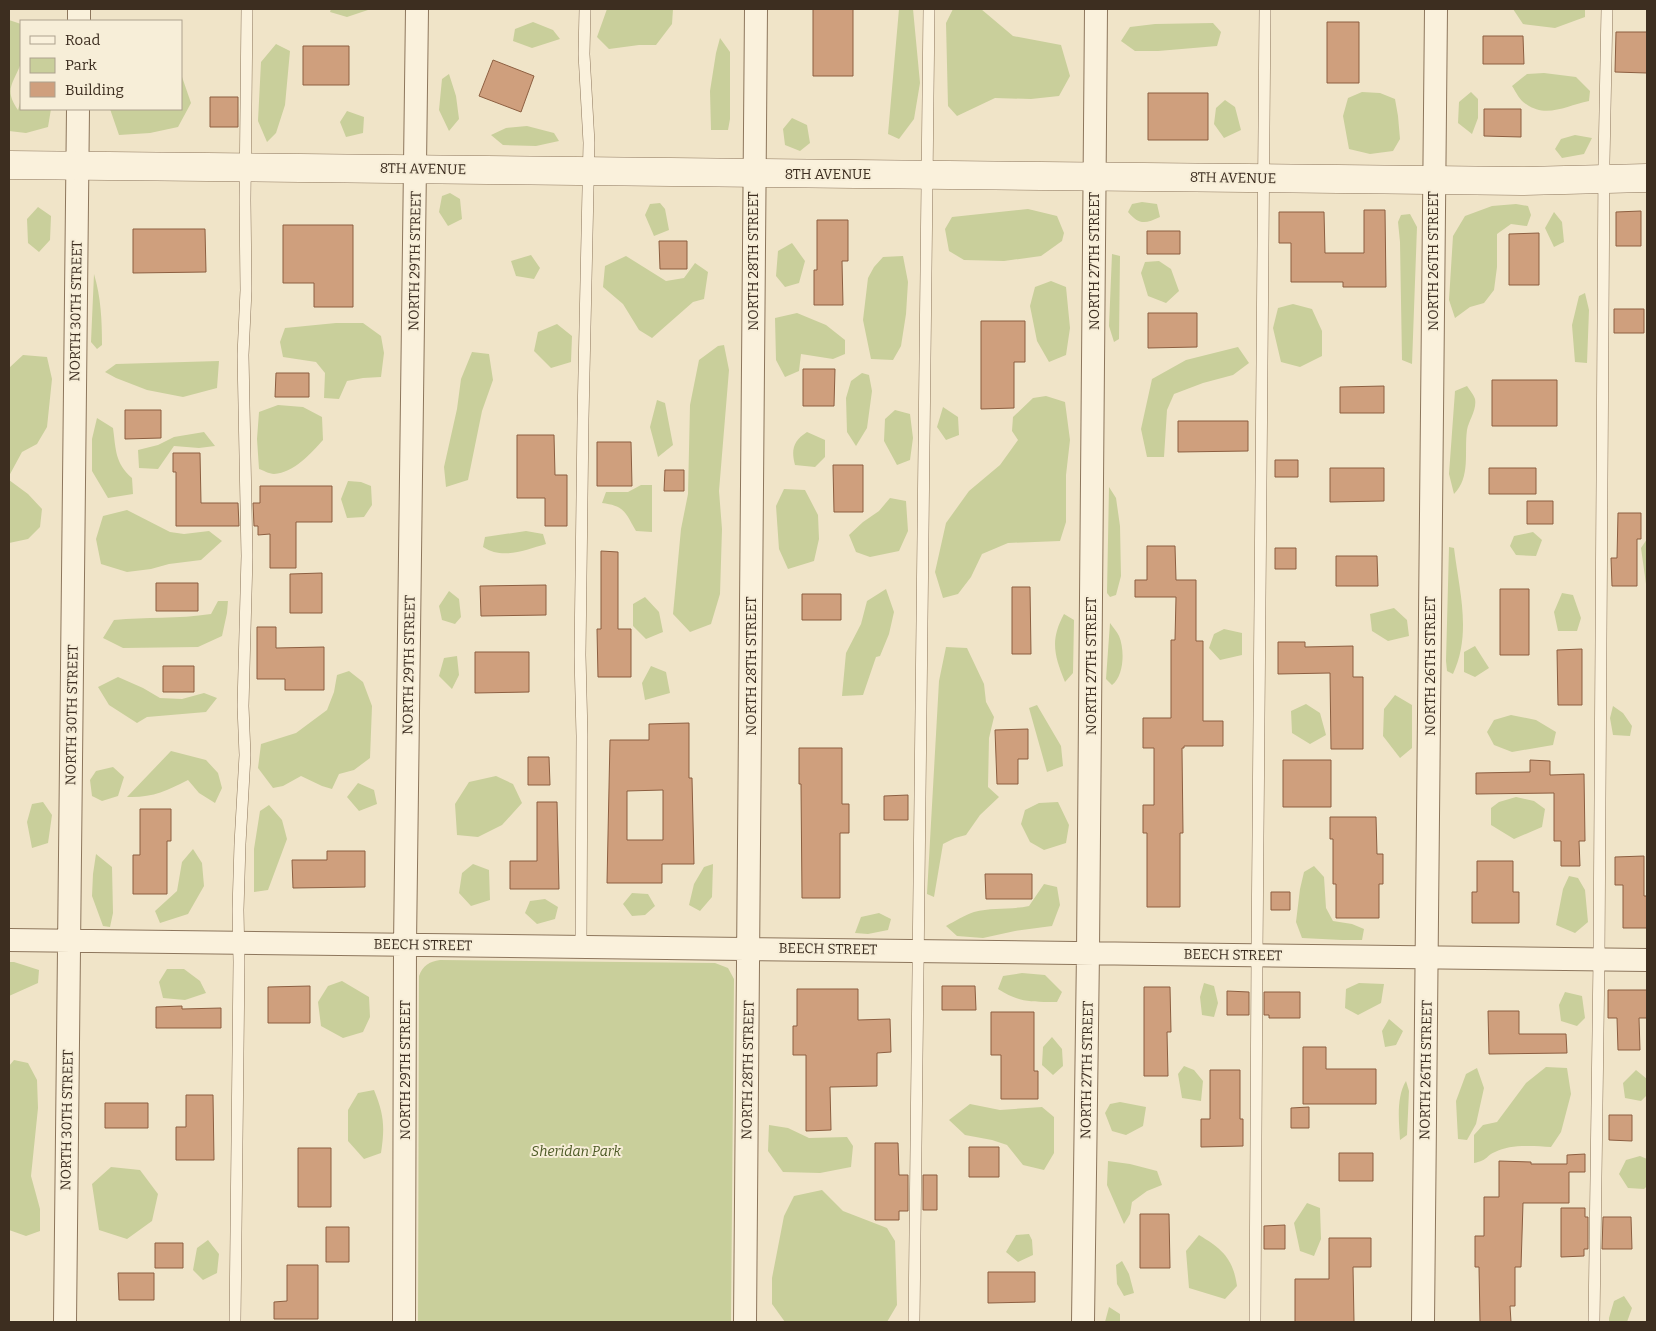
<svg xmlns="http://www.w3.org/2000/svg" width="1656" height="1331" font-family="Bitter,serif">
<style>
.green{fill:#c9cf9b}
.building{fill:#cf9f7d;stroke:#8d5f41;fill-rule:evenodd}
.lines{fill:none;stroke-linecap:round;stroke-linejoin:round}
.service-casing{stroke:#8d765c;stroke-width:12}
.minor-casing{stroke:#8d765c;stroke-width:24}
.tertiary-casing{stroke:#8d765c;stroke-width:29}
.service{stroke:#faf1dc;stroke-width:11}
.minor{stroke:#faf1dc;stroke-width:22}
.tertiary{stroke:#faf1dc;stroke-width:28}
.labels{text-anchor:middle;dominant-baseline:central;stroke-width:4;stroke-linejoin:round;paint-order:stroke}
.street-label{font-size:14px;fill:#3d2e20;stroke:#f7eed8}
.park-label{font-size:14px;font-style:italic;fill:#4d5a26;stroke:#f7eed8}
</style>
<rect width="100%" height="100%" fill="#f0e4c8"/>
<path class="green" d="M331 9H371L347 17 330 12Z
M607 9H673L672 24 656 45H639L609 49 597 37Z
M899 9H913L920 83 914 119 899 139 888 134Z
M953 9H981L1013 36 1061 45 1070 76 1059 96 1031 99 995 98 957 116 948 106 946 23Z
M1513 9H1585V17L1555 28 1523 24Z
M9 20 21 24C21 36 24 52 21 63 14 83 3 89 18 110L21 99V109H51L48 127 26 133 9 131Z
M533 22 553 30 560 39 532 48 513 41 515 29Z
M1213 23 1221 32 1217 46 1158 51H1135L1121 41 1130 27 1155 24Z
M720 38 730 52V119L728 130H711L710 91 716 53Z
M276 44 290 51 285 105 276 133 267 142 258 121 261 62Z
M1544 73 1576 77 1590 91 1589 101C1567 105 1547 119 1526 104 1520 101 1516 92 1512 86L1527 74Z
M181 74 191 103 178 127 150 133 119 135 110 109H181Z
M449 74 456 96 459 119 449 131 439 110 442 79Z
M1362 92 1380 93 1395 99 1398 116 1400 139 1393 151 1370 154 1349 149 1343 116 1348 98Z
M1471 92 1478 99V118L1472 134 1458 123 1459 102Z
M1225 100 1235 107 1241 130 1224 138 1214 124 1216 108Z
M347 111 364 117 363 133 346 137 340 122Z
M792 118 807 125 810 143 800 151 785 145 783 129Z
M527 126 554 133 559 141 536 146 503 145 491 135 506 128Z
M1575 135 1592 138 1584 154 1562 158 1555 149 1561 139Z
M450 193 460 199 462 219 448 226 439 212 442 196Z
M1142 202 1157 204 1160 217C1145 224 1139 225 1128 212L1132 204Z
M660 203 665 209 669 230 654 236 645 215 650 204Z
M1516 204 1528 206 1531 215 1527 226 1511 224 1497 234V267L1494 290 1484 303 1470 307 1455 318 1449 300 1453 236 1465 216 1492 206Z
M38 207 51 216 50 240 39 252 28 243 27 219Z
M1028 209 1057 216 1064 233 1062 241 1041 256 1004 261 964 260 949 251 945 229 952 217Z
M1554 212 1562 222 1564 242 1554 247 1545 228Z
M1410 214 1417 227 1412 364 1402 360 1400 242 1398 222 1401 215Z
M792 243 805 261 799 283 785 287 776 276 778 251Z
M1112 254 1120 256 1119 339 1114 342 1109 326Z
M531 255 540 268 534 279 516 276 511 261Z
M626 256 666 281 684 278 695 263 708 272 704 299 693 302 652 338 639 330 623 304 603 287 605 266Z
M903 256 908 282 906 314 901 346 893 360 871 359 863 320 868 278 874 267 883 257Z
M1159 261 1171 269 1179 291 1166 303 1148 296 1141 273 1145 262Z
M94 274C101 297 102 321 102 345L97 349 91 342Z
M1051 281 1066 287 1070 328 1066 355 1049 362 1037 341 1030 306 1035 287Z
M1585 293 1589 310 1587 363 1575 362 1572 325 1579 296Z
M1293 304 1312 309 1322 331V356L1300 367 1281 362 1273 328 1278 308Z
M797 313 826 325 845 340V354L833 359 801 354 799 371 785 377 776 360 775 318Z
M336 323H363L381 336 384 353 381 377 363 378 347 381 339 399 324 398 325 373 316 362 283 357 280 342 285 328Z
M557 324 572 336 571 362 551 368 534 351 538 332Z
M724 345 729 370 719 491 722 529 720 594 711 624 690 632 673 614 681 529 688 494 690 405 699 360 718 346Z
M1238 347 1249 363 1233 375 1203 383 1174 394 1167 410 1164 457H1147L1141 429 1152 379 1186 360Z
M472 352 489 354 493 380 482 411 468 480 446 487 444 467 457 409 461 379Z
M23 355 47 357 52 379 47 427 37 444 22 452 9 476V368Z
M219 361 217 388 183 397 147 390 116 378 105 372 116 364Z
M862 373 869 375 872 391 867 428 856 446 847 432 846 398 851 381Z
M1467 386C1469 389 1474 395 1475 399 1477 410 1469 420 1467 430 1464 452 1471 477 1454 494L1449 474 1455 391Z
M1046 396 1065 402 1070 440 1066 475V522L1060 541 1008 543 982 554 971 577 958 594 943 598 935 572 946 523 969 491 1000 465 1018 440 1012 431 1013 417 1033 398Z
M657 400 665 403 673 445 658 457 650 427Z
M278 405 303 407 322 417 323 440C311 453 294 473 274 474 269 474 263 470 259 469L257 439 259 412Z
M943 407 958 417 959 435 946 440 937 427Z
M895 410 910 414 913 438 910 460 897 465 884 441 885 419Z
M97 418 113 428C116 450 115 463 132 478L133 494 108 498 92 471V439Z
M204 432 215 446 199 448 174 446 158 469 139 468 138 450 158 445 174 437Z
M807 432 825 440V457L815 467 795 465C791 450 793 441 807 432Z
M9 480 28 494 42 509 40 527 28 539 9 543Z
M348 481 361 482 371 486 372 505 364 517 347 518 341 499Z
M641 485H652V532L636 531C625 512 625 506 602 503L606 492H628Z
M1109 487 1116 498 1120 526 1121 576 1116 595 1110 597 1107 593Z
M784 489 805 490 818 515 819 539 814 561 788 569 779 549 776 506Z
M890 498 906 501 908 531 899 551 870 557 856 552 849 535 863 522 879 511Z
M127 510 170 532 184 534 209 531 222 541 201 560 169 564 151 569 127 572 101 564 96 539 103 516Z
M526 531 543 534 546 544C525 550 503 560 483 547L485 537Z
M1533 532 1542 540 1536 556 1516 555 1510 546 1514 536Z
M1647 539V584H1646L1641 548Z
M1449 547 1454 548C1459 590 1472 633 1453 674L1447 671 1446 661Z
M886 589 894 612 889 634 880 656 876 657 863 695 842 696 846 653 861 624 867 601Z
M449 591 459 599 461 617 455 624 442 620 439 606Z
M1562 593 1573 595 1581 618 1577 631H1558L1554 612Z
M645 597 659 612 663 632 646 639 633 626V604Z
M218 601H228L227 613 222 636 198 647 123 648 103 638 114 620C146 617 178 619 211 614Z
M1394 608 1407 620 1409 636 1388 641 1372 631 1370 614Z
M1064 614 1074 620 1073 673 1065 682C1054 655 1050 640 1064 614Z
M1110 623C1113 627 1117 632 1119 636 1125 650 1124 676 1112 685L1106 679Z
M1224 629 1242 633V655L1220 660 1209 648 1214 634Z
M1475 646 1489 668 1475 677 1464 672V652Z
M946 647 967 648 984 684 986 702 994 717 989 738 988 787 999 797 980 815 966 835 955 838 943 844 934 897 927 894 939 681Z
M457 656 459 675 452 689 439 676 444 658Z
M651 666 666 672 670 693 645 700 642 683Z
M349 671 363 682 372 706 370 758 354 770 339 774 332 789 322 786 301 776 283 786 273 788 258 768 261 744 296 733 327 710 334 692 337 675Z
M118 677 143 688 160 698 182 699 204 693 217 698 206 712 147 717 137 723 109 705 98 687Z
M1395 695 1412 705V748L1400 758 1383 736 1384 709Z
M1306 704 1320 713 1326 735 1310 744 1292 733 1291 711Z
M1037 705 1061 746 1063 766 1047 772 1029 708Z
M1613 706 1623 713 1632 726 1630 736 1613 735 1610 718Z
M1511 715 1536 720 1556 732 1553 745 1512 752 1494 745 1487 732 1494 720Z
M171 751 206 760 218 773 222 788 215 803 199 793 188 780C166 791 152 798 127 797Z
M113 767 124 777 118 796 102 801 92 796 90 780 96 771Z
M496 776 513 784 522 803 502 825 478 837 457 835 455 804 469 782Z
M358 783 374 790 377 804 359 811 347 797Z
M1516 797 1534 801 1545 809 1542 827 1514 839 1491 825V808L1499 802Z
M43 802 52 815 48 843 32 848 27 822 32 804Z
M1058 802 1069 825 1066 843 1044 850 1030 842 1021 824 1025 810 1039 803Z
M269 805 282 820 287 839 268 890 254 892V849L260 811Z
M193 849 202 863 204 886 188 914 160 923 155 911 177 891 182 862Z
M96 854 112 867 113 913 110 927 103 926 92 896 93 874Z
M473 864 489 870 490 900 471 906 459 893 462 873Z
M713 864 712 897 700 911 689 905 694 884 704 867Z
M1314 866 1324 877 1326 908 1333 921 1352 924 1364 929 1362 940H1342L1302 938 1296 922 1300 889 1304 872Z
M1569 876 1578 878 1585 890 1588 922 1575 933 1556 925 1563 889Z
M1044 884 1057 887 1060 905 1052 926 1015 931 983 938 957 936 946 926C955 921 965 915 974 912 992 907 1011 910 1029 906Z
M632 893 648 894 655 906 645 915 632 916 623 904Z
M545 899 558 907 555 919 537 924 525 913 530 901Z
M879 913 891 919 888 930 868 934 855 933 861 917Z
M440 960 715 963 728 968 734 979 731 1322H418L419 976C423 965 429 962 440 960Z
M9 962H14L39 970 38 983 9 996Z
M167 969H184L200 981 206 993 185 1000 163 998 159 982Z
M1022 973 1045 975 1062 992 1057 1002C1032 1002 1020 1003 998 989L1003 976Z
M342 981 369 997 370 1017 363 1032 343 1038 321 1026 318 1002 328 986Z
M1204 983 1214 986 1218 1003 1214 1017 1202 1015 1200 997Z
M1359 983 1384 984 1381 1003 1358 1015 1345 1008 1346 989Z
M1565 992 1582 996 1585 1018 1577 1026 1561 1021 1559 1005Z
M1389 1019 1403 1031 1396 1045 1385 1047 1382 1031Z
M1052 1037 1062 1049 1063 1066 1053 1075 1042 1065 1043 1047Z
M14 1060 28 1063 37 1080 38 1108 31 1176 40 1209V1231L26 1236 9 1230V1066Z
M1184 1066 1194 1070 1203 1081 1201 1101 1182 1098 1178 1074Z
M1546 1067 1567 1068 1571 1094 1561 1132 1551 1147C1534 1146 1510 1144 1495 1152 1485 1156 1489 1160 1474 1163V1135L1483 1125 1497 1122 1526 1083Z
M1477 1068 1484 1088 1476 1124 1467 1140 1458 1139 1456 1101 1466 1074Z
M1636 1070 1647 1079V1095L1641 1101 1625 1098 1623 1083Z
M1406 1081 1409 1091 1407 1135 1400 1140C1399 1122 1396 1097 1406 1081Z
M374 1090C384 1114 385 1127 381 1153L364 1159 348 1141V1110L358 1093Z
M1120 1102 1146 1107 1143 1126 1126 1135 1112 1131 1105 1113 1110 1104Z
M970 1104 1000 1110 1042 1107 1054 1117V1153L1044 1170 1023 1165 1007 1145 992 1140 965 1135 949 1120Z
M769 1125 788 1128 809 1138 847 1137 853 1146 851 1167 820 1173 783 1172 768 1151Z
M1640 1156 1647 1159V1186L1644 1189 1628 1188 1619 1174 1626 1160Z
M1108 1161 1130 1164 1157 1171 1162 1185 1147 1191 1132 1202 1130 1214 1124 1224 1107 1185Z
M111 1167 140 1170 158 1194 152 1221 127 1239 99 1230 92 1184Z
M822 1190 843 1211 887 1228 895 1241 897 1305 887 1322H785L772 1304V1278L784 1216 794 1196Z
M1307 1203 1320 1208 1321 1239 1314 1256 1300 1251 1294 1223Z
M1029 1234 1032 1240 1033 1255 1018 1262 1006 1252 1016 1235Z
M1199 1235C1222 1249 1233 1258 1237 1286L1225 1299 1189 1288 1186 1251Z
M208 1240 219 1254 217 1273 203 1280 193 1270 197 1248Z
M1122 1261 1129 1274 1134 1293 1124 1296 1117 1284 1116 1265Z
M1624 1296 1632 1308 1627 1322H1609V1318L1614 1301Z
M1109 1307 1120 1314V1322H1105Z"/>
<path class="building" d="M813 9H853V76H813Z
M1327 22H1359V83H1327Z
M1616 32H1647V73L1615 72Z
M1483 36H1523L1524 64H1483Z
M303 46H349V85H303Z
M493 60 534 76 521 112 479 96Z
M1148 93H1208V140H1148Z
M210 97H238V127H210Z
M1484 109H1521V137L1484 136Z
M1364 210H1385L1386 287H1343V282H1291V243H1279V212H1324L1325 253H1364Z
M1641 211V246H1616V212Z
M817 220H848V261H842L843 305H814V270H817Z
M283 225H353V307H314V283H283Z
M133 229H205L206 272 133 273Z
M1147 231H1180V254H1147Z
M1539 233V285H1509V234Z
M659 241H687V269H660Z
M1614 309H1644V333H1614Z
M1148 313H1197V347L1148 348Z
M981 321H1025V362H1014V408L981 409Z
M803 369H835L834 406H803Z
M276 373H309V397H275Z
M1492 380H1557V426H1492Z
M1384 386V413H1340V387Z
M125 410H161V438L125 439Z
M1178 421H1248V451L1178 452Z
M517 435H554L555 475H567V526H545V498H517Z
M597 442H631L632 486H597Z
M173 453H200L201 503H238L239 526H176V472H173Z
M1275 460H1298V477H1275Z
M833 465H863V512H834Z
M1330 468H1384V501L1330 502Z
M1489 468H1536V494H1489Z
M665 470H684V491H664Z
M260 486H332V522H296V568H270V534L258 535V526H254L253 503H260Z
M1527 501H1553V524H1527Z
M1618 513H1641V539H1637V586H1612L1611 558H1617Z
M1147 546H1175L1176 580H1196V641H1203V721H1223V746H1184V748H1182L1183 833H1180V907H1147V833H1143V805H1154V748H1143V718H1171V640H1175L1176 597H1135V580H1147Z
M1275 548H1296V569H1275Z
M601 551 618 552V629H631V677H598L597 629H601Z
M1336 556H1377L1378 586H1336Z
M322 573V613H290V574Z
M156 583H198V611H156Z
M546 585V615L481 616 480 586Z
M1012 587H1030L1031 654H1012Z
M1500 589H1529V655H1500Z
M802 594H841V620H802Z
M257 627H276V648L324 647V690H285V679H257Z
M1278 642H1305V647L1353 646V677H1363V749H1331L1330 673 1278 674Z
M1582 649V705H1558L1557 650Z
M475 652H529V692L475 693Z
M163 666H194V692H163Z
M689 723V778H692L694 864H662V883H607L610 740H649V724ZM663 790V840H627V791Z
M1028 729V759H1018V784H997L995 730Z
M799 748H842V804H849V833H840V898H802L801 784H799Z
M528 757H549L550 785H528Z
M1283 760H1331V807H1283Z
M1530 760 1550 761V775L1584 774 1585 841H1579L1580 866H1561V841H1554V793L1476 794V773L1530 772Z
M908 795V820H884V796Z
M537 802H557L559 889H510V861H537Z
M140 809H171V841H167V894H133V855H140Z
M1330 817H1376L1377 854H1383V884H1379V918H1336V884H1333V839H1330Z
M327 851H365V887L293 888 292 860H327Z
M1644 856V896H1647V928H1623V885H1615V857Z
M1477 861H1513V892H1519V923H1472V892H1477Z
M985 874H1032V899H986Z
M1271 892H1290V910H1271Z
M310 986V1023H268V987Z
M942 986H975L976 1010H942Z
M1144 987H1170L1171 1032H1167L1168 1076H1144Z
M797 989H858V1020L890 1019 891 1052 877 1053V1086L830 1087 831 1130 806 1131V1055H793V1026H797Z
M1608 990H1647V1018H1639L1640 1050H1618L1617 1018H1608Z
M1227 991 1249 992V1015H1227Z
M1264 992H1300V1018H1269V1015H1264Z
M182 1006V1009L221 1008V1028H156V1007Z
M1488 1011H1519V1034H1566L1567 1053 1489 1054Z
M991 1012H1034V1071H1038V1099H1001V1055H991Z
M1303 1047H1326V1069H1376V1104H1303Z
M1210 1070H1240V1119H1243V1146L1201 1147V1119H1210Z
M186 1095H213L214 1160H176V1127H186Z
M105 1103H148V1128H105Z
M1309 1107V1128H1291V1108Z
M1609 1115H1632V1141L1609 1140Z
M875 1143H898L899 1175H908V1211H899V1220H875Z
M969 1147H999V1177H969Z
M298 1148H331V1207H298Z
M1339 1153H1373V1181H1339Z
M1585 1154V1172H1569V1203H1523L1521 1267H1515V1306H1510L1511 1322H1480L1479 1267H1475V1236H1484V1197H1499V1161L1531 1162V1164H1567V1155Z
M923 1175H937V1210H923Z
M1561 1208H1585V1217H1588V1249H1584V1256L1561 1257Z
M1140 1214H1169L1170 1268H1140Z
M1603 1217H1631L1632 1249H1602Z
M1285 1225V1249H1264V1226Z
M326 1227H349V1262H326Z
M1329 1238H1371V1267H1353L1354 1322H1295V1279H1329Z
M155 1243H183V1268H155Z
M287 1265H318V1319H274V1302L287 1301Z
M988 1272H1035V1302L988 1303Z
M118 1273H154V1300H119Z"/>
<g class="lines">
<g class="service-casing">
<path id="service" d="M581 947 582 736 580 655 583 419 589 143 584 54 585 9
M235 1322 239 962 238 910 240 844 245 755 243 706 247 556 243 355 246 290 245 200 247 9
M914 1322 929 9
M1255 1322 1257 955 1265 9
M1594 1322 1599 959 1604 162 1607 9"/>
</g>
<g class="minor-casing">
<path id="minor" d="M79 21V9
M9 940 1647 960
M65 1322 78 109
M404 1322 405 945 417 9
M745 1322 756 9
M1083 1322 1088 952 1096 9
M1423 1322 1436 9"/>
</g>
<g class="tertiary-casing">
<path id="tertiary" d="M9 165 1521 181 1647 178"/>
</g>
<use href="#service" class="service"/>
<use href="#minor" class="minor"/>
<use href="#tertiary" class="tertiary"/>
</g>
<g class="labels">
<g class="street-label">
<text transform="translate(423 169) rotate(1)">8TH AVENUE</text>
<text x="828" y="174">8TH AVENUE</text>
<text transform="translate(1233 178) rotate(1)">8TH AVENUE</text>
<text transform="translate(415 261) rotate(-89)">NORTH 29TH STREET</text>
<text transform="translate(753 261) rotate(-90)">NORTH 28TH STREET</text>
<text transform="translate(1094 261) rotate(-90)">NORTH 27TH STREET</text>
<text transform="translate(1433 261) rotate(-90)">NORTH 26TH STREET</text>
<text transform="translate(76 311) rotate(-89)">NORTH 30TH STREET</text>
<text transform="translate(409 665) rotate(-89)">NORTH 29TH STREET</text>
<text transform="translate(751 666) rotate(-90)">NORTH 28TH STREET</text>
<text transform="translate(1091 666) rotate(-90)">NORTH 27TH STREET</text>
<text transform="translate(1430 666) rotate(-90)">NORTH 26TH STREET</text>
<text transform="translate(72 715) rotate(-89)">NORTH 30TH STREET</text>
<text transform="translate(423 945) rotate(1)">BEECH STREET</text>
<text transform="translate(828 949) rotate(1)">BEECH STREET</text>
<text transform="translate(1233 955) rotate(1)">BEECH STREET</text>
<text transform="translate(405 1070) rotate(-90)">NORTH 29TH STREET</text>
<text transform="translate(748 1070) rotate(-89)">NORTH 28TH STREET</text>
<text transform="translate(1087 1070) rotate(-89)">NORTH 27TH STREET</text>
<text transform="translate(1426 1070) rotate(-89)">NORTH 26TH STREET</text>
<text transform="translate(67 1120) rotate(-89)">NORTH 30TH STREET</text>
</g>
<g class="park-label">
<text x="576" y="1151">Sheridan Park</text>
</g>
</g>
<rect width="1656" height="1331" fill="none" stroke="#3d2e20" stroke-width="20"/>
<rect x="20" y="20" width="162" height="90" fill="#f7eed8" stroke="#ada18e"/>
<rect x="30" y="36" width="25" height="8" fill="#faf1dc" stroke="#ada18e"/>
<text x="65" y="45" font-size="15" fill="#3d2e20">Road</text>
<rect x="30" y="58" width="25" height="15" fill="#c9cf9b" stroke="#ada18e"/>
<text x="65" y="70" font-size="15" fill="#3d2e20">Park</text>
<rect x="30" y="82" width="25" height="15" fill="#cf9f7d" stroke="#ada18e"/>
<text x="65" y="95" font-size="15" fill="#3d2e20">Building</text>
</svg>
